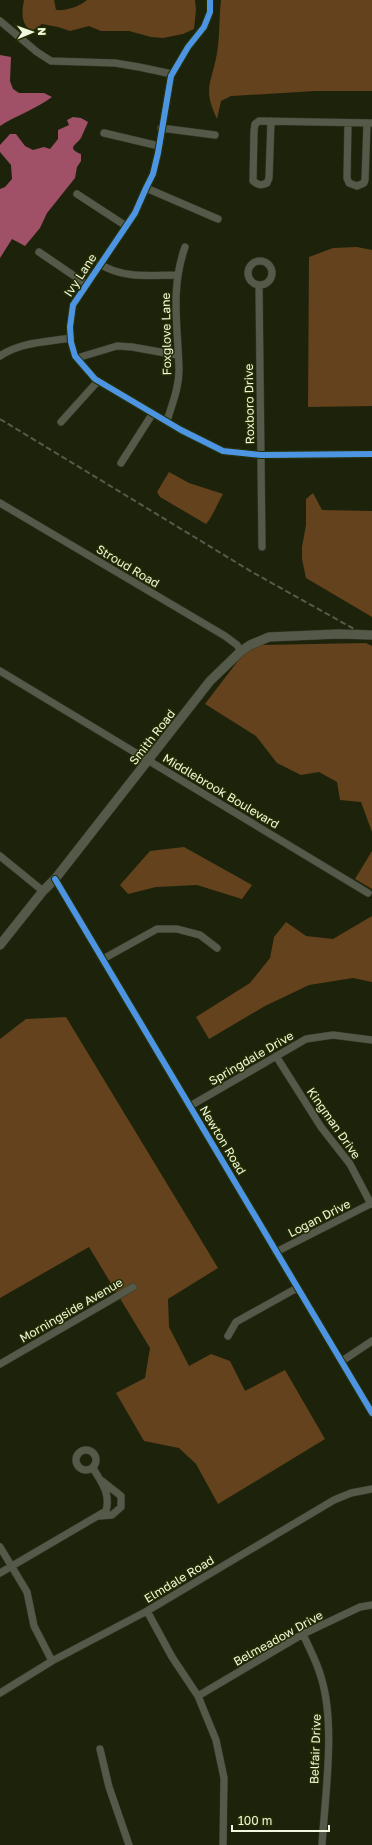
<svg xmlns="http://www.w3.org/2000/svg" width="372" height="1845" font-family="'Golos Text',sans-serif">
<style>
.green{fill:#64421d}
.water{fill:#a15167}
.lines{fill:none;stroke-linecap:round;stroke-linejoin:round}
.minor-casing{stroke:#363b2b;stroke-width:8}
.secondary-casing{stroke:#363b2b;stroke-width:10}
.minor{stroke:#545949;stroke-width:7}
.secondary{stroke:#545949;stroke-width:9}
.rail{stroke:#565a4a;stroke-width:2;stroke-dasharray:6 3;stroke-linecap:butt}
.cycleway-casing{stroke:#232d01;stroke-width:8}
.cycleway{stroke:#4d94e3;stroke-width:6}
.labels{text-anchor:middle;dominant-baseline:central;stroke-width:3;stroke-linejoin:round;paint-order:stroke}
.street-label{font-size:12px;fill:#f0f9e0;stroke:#232d01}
</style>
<rect width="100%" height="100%" fill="#1d230b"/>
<path class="green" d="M24 0H54L56 10C65 11 79 7 87 0H195L196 10 194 29 183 34 163 38 151 37 129 31H101L89 26 70 31 58 27 42 24 32 31C20 24 22 11 24 0Z
M221 0H372V91H315L231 96 221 101 217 119C202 87 212 83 217 53 220 36 219 17 221 0Z
M357 247 372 250V406L308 407 309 257 333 248Z
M169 472 189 483 223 494C217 504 213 516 206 524L160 497 157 492Z
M313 493 322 510 372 511V617L306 578 302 559V547L306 525V499Z
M366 643 372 646V832L361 802 340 800 337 782 319 772 301 775 277 763 256 736 205 704 247 649 262 645Z
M184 847 252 885 242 899 197 885 156 887 128 894 120 885 150 851Z
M372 851V889L355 879Z
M372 916V982L353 978 309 985 265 1006 209 1039 196 1017 250 983 270 958 274 937 286 922 306 936 333 939Z
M66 1017 218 1268 168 1299 169 1327 189 1366 211 1354 230 1361 245 1391 285 1370 325 1439 218 1504 196 1464 179 1448 144 1441 116 1393 145 1378 150 1348 89 1247 0 1298V1039L26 1019Z"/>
<path class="water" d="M0 55 11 57 10 81 13 89 19 93H44L52 97C36 109 17 115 0 126Z
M73 117 81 118 88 122C86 127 83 133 81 138 76 145 66 148 81 154V161L77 167 75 178 47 213 40 228 25 246 12 239 0 258V189L5 187 12 179 11 165 0 152V145L10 134H16L25 146 33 150 44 147 50 149 58 139V130L69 125 67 120Z"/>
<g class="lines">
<g class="minor-casing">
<path id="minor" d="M210 0V12L204 27 188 47 171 76 158 153 153 174 146 188 135 213 73 305 70 327 71 342 75 356 95 379 181 430 223 451 261 455 372 454
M0 21 37 52 51 61 115 63 139 67 172 74
M271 121 269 178 267 183C261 186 258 185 253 181L254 131 255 124 259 121 372 123
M348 123 347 178 349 183 357 186 364 183 365 180 367 123
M161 128 215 135
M104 133 159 146
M146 188 218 219
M77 194 126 226
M39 252 86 284
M248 273a12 12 0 1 1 24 0a12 12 0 1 1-24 0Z
M100 264C123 279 150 275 177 275
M259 285 262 547
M0 356C21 342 46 342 71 338
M77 358 117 346 132 347 177 355
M167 421C172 404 179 388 179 370 178 326 170 290 185 247
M61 422 98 381
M121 463 153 413
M0 503 225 636 237 645 241 651
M0 671 368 893
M0 856 43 891
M55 879 372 1413
M103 959 157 929H177L200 935 217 948
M276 1056 321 1127 350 1164 371 1204
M190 1106 306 1039 333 1035 372 1040
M276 1252 372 1203
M228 1336 236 1322 297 1288
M342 1361 372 1341
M0 1364 133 1287
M76 1460a10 10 0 1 1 20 0a10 10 0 1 1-20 0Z
M100 1516 112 1515 121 1507V1496L102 1481
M0 1547 27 1592 34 1626 52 1661
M0 1573 106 1511C111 1493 101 1482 93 1468
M147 1611 172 1657 198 1696 216 1740 224 1778 223 1845
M303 1634C309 1648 317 1662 321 1677 336 1724 325 1795 322 1845
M0 1693 52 1661 147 1611 334 1500 351 1493 372 1489
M198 1696 303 1634 360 1607 372 1605
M100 1749 109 1787 129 1845"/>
</g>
<g class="secondary-casing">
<path id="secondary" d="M0 945 43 891 55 879 210 681 240 652 250 645 269 637 338 634 372 635"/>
</g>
<use href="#minor" class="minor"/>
<use href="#secondary" class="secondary"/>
<path class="rail" d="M0 419 252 572 372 639"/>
<g class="cycleway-casing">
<path id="cycleway" d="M210 0V12L204 27 188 47 171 76 158 153 153 174 146 188 135 213 73 305 70 327 71 342 75 356 95 379 181 430 223 451 261 455 372 454
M55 879 372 1413"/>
</g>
<use href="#cycleway" class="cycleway"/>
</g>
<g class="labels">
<g class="street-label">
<text transform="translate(80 275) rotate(-57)">Ivy Lane</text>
<text transform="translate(166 334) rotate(-91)">Foxglove Lane</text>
<text transform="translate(249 404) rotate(-91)">Roxboro Drive</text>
<text transform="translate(128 566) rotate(31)">Stroud Road</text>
<text transform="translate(152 737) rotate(-52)">Smith Road</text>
<text transform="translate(221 791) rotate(31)">Middlebrook Boulevard</text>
<text transform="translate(251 1058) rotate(-30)">Springdale Drive</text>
<text transform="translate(334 1123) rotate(55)">Kingman Drive</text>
<text transform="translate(223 1140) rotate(59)">Newton Road</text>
<text transform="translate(319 1218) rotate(-27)">Logan Drive</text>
<text transform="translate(71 1310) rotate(-30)">Morningside Avenue</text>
<text transform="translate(179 1579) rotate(-31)">Elmdale Road</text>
<text transform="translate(278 1638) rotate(-29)">Belmeadow Drive</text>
<text transform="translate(315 1749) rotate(-88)">Belfair Drive</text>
</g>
</g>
<g transform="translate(32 32) rotate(88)" stroke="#232d01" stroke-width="3" paint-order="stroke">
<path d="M0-3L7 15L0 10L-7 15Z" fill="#f0f9e0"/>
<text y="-6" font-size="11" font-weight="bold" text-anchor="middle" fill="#f0f9e0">N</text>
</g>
<path d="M232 1825v6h97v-6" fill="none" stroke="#f0f9e0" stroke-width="2"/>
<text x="238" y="1825" font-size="12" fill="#f0f9e0" stroke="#232d01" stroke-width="3" paint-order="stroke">100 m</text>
</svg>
